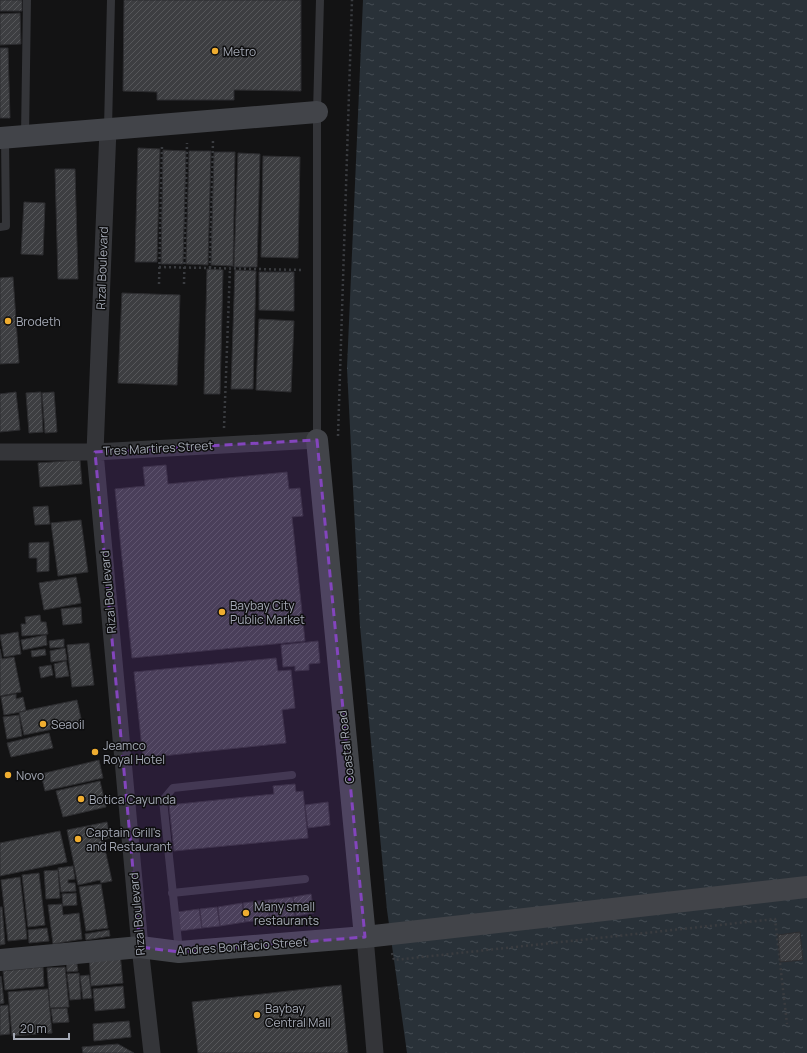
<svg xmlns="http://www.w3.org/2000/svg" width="807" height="1053" font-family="Manrope,sans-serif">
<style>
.water{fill:url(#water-ripples)}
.building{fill:url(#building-hatch);stroke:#2d2d30}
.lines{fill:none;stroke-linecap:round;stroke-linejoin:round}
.path{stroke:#3a3c40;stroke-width:2.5;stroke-dasharray:2 3;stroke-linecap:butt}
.lane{stroke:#343539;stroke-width:8}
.street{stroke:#343539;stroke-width:17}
.secondary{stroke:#424449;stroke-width:22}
.marked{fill:#8345bd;fill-opacity:0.2;stroke:#8345bd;stroke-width:3;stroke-dasharray:8 5;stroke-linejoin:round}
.poi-dot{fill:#efad30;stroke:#0e0e0f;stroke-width:1.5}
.labels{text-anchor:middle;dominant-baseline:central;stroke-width:3;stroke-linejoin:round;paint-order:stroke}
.poi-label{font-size:12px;fill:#a4a9b5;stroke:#0e0e0f;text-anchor:start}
.street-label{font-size:12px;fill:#a4a9b5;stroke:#0e0e0f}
</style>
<defs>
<pattern id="water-ripples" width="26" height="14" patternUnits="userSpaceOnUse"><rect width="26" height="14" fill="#293138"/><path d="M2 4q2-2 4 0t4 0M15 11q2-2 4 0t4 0" fill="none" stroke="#454c53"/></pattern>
<pattern id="building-hatch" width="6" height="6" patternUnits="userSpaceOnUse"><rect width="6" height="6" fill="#3d3e41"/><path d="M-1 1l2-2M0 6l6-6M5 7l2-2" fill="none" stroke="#56575a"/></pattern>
</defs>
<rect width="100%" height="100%" fill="#131314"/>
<path class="water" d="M363 0H807V1053H407L387 910 360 626 347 368Z"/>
<path class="building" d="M0 0H22V11H0Z
M124 0H301V91L234 90V100H157V92L123 91Z
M20 13 21 44 0 45V14Z
M0 48H8L10 118H0Z
M138 148 160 149 157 262H135Z
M163 150 186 151 183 264H161Z
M189 151H211L208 265 186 264Z
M214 152H235L233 266 211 265Z
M238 153 260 154 257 267H234Z
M263 156 300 157 298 258 261 257Z
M55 169H75L78 279H58Z
M24 202 45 203 43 255 21 254Z
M207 269 223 270 220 394H204Z
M235 270 256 271 253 389H231Z
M259 272H294V311L259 310Z
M13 277 19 363 0 364V278Z
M122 293 180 295 177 385 118 383Z
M259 319 294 321 291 392 256 390Z
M16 392 20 430 0 432V394Z
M41 392 43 432 29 433 26 393Z
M54 392 57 432 45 433 42 393Z
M80 460 82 484 40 487 38 463Z
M166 465 168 484 287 472 289 489 300 488 303 516 292 517 305 641 132 658 115 489 145 486 143 467Z
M48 506 50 524 35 525 33 507Z
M81 520 88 572 58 576 51 523Z
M49 542V571L37 572V558H29V543Z
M76 577 81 603 44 610 39 583Z
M81 607 82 623 63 625 61 609Z
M40 615 41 622H46L48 634 22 636 21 624H26L25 617Z
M18 632 21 654 4 657 0 635Z
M46 635 47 645 23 650 21 640Z
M64 639V647L50 648 49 641Z
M318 641 320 663 309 664V670L295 671V666L283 667 281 645Z
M89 643 94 685 72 687 67 645Z
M65 648 67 660 51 662 50 651Z
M0 649 2 659 14 657 21 692 0 696Z
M45 649 46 655 32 657 31 651Z
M276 658 278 671 291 670 295 708 282 710 286 743 143 758 134 672Z
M66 661 69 676 56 678 54 664Z
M51 665 53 675 41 678 39 667Z
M16 694V699L23 697 26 711 4 715 1 697Z
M77 700 82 723 24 735 19 712Z
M19 715 22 736 7 739 3 717Z
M49 733 53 748 11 757 7 743Z
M99 760 103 778 45 791 41 774Z
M100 781 106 807 63 817 56 791Z
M295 784 296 792 303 791 308 838 174 851 169 805 274 794 273 786Z
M328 802 330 825 308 828 305 805Z
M107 822 110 838 103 840 112 881 101 883 100 880 78 885 67 830Z
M60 831 67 862 0 876V843Z
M73 866 75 879 68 880V883H75L76 891 61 892 58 868Z
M58 870 60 898 46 899 44 871Z
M39 873 45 925 28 927 22 875Z
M20 877 27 939 8 941 1 880Z
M101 884 108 928 86 931 79 887Z
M76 893 77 905 63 906 62 894Z
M311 894 314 913 296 916 293 897Z
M293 897 295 916 270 919 267 900Z
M267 900 270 919 245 922 243 903Z
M242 903 245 922 220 926 218 907Z
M62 904 63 915 79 913 82 939 53 944 48 905Z
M0 907H2L5 944 0 945Z
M217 907 220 926 202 928 200 909Z
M199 909 202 928 180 931 178 912Z
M47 928 49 941 29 943 28 930Z
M109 930 110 936 86 940 85 934Z
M800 932 803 960 780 962 778 935Z
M120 953 123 983 91 986 89 955Z
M76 957 78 971 67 972 66 958Z
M43 967 44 986 5 990 3 971Z
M65 967 69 1007 50 1008 47 968Z
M79 973 81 999 70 1000 67 974Z
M89 975 92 998 83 999 80 976Z
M1 976 4 1003 0 1004V977Z
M341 985 348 1053H198L192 1002Z
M123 986 125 1008 95 1011 93 989Z
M48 989 52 1033 12 1036 8 992Z
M8 1005 10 1034 0 1035V1006Z
M67 1008 69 1022 53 1023 51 1009Z
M129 1021 131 1037 94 1041 93 1024Z
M118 1044 134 1053H83L82 1047Z"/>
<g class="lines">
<path class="path" d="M159 267 304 270
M210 268 213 140
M159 284 162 145
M184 284 187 143
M224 428 230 268
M338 436 352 0
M392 953 394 960 775 919 787 1024"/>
<path class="lane" d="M108 128 111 0
M25 136 27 0
M0 227 6 226 5 138
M317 439V112L320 0
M172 893 305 879
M179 951 163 800 173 788 292 775"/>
<path class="street" d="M108 129 95 452 140 947 152 1053
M0 452H95L317 440
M365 937 375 1053"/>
<path class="secondary" d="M0 138 317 112
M317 440 365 937
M0 960 140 947 179 952 365 937 807 887"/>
</g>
<path class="marked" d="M317 440 365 937 179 952 140 947 95 452Z"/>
<g class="poi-dot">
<circle cx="215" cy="51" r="4"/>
<circle cx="8" cy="321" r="4"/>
<circle cx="222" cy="612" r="4"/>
<circle cx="43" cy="724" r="4"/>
<circle cx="95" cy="752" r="4"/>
<circle cx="8" cy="775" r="4"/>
<circle cx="81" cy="799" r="4"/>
<circle cx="78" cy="839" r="4"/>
<circle cx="246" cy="913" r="4"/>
<circle cx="257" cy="1015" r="4"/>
</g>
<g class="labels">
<g class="poi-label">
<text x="223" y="51">Metro</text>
<text x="16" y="321">Brodeth</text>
<text x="230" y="605">Baybay City<tspan x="230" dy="14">Public Market</tspan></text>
<text x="51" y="724">Seaoil</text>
<text x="103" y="745">Jeamco<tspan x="103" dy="14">Royal Hotel</tspan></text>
<text x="16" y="775">Novo</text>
<text x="89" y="799">Botica Cayunda</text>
<text x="86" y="832">Captain Grill's<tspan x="86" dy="14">and Restaurant</tspan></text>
<text x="254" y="906">Many small<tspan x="254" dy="14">restaurants</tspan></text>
<text x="265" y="1008">Baybay<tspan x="265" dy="14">Central Mall</tspan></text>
</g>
<g class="street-label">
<text transform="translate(102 268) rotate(-88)">Rizal Boulevard</text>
<text transform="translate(158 448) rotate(-3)">Tres Martires Street</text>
<text transform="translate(108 592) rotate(-95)">Rizal Boulevard</text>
<text transform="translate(346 747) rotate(-96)">Coastal Road</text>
<text transform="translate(137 914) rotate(-95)">Rizal Boulevard</text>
<text transform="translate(242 946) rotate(-4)">Andres Bonifacio Street</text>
</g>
</g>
<path d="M14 1033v6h55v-6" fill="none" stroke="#a4a9b5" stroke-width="2"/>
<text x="20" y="1033" font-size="12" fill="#a4a9b5" stroke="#0e0e0f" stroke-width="3" paint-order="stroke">20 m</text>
</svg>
